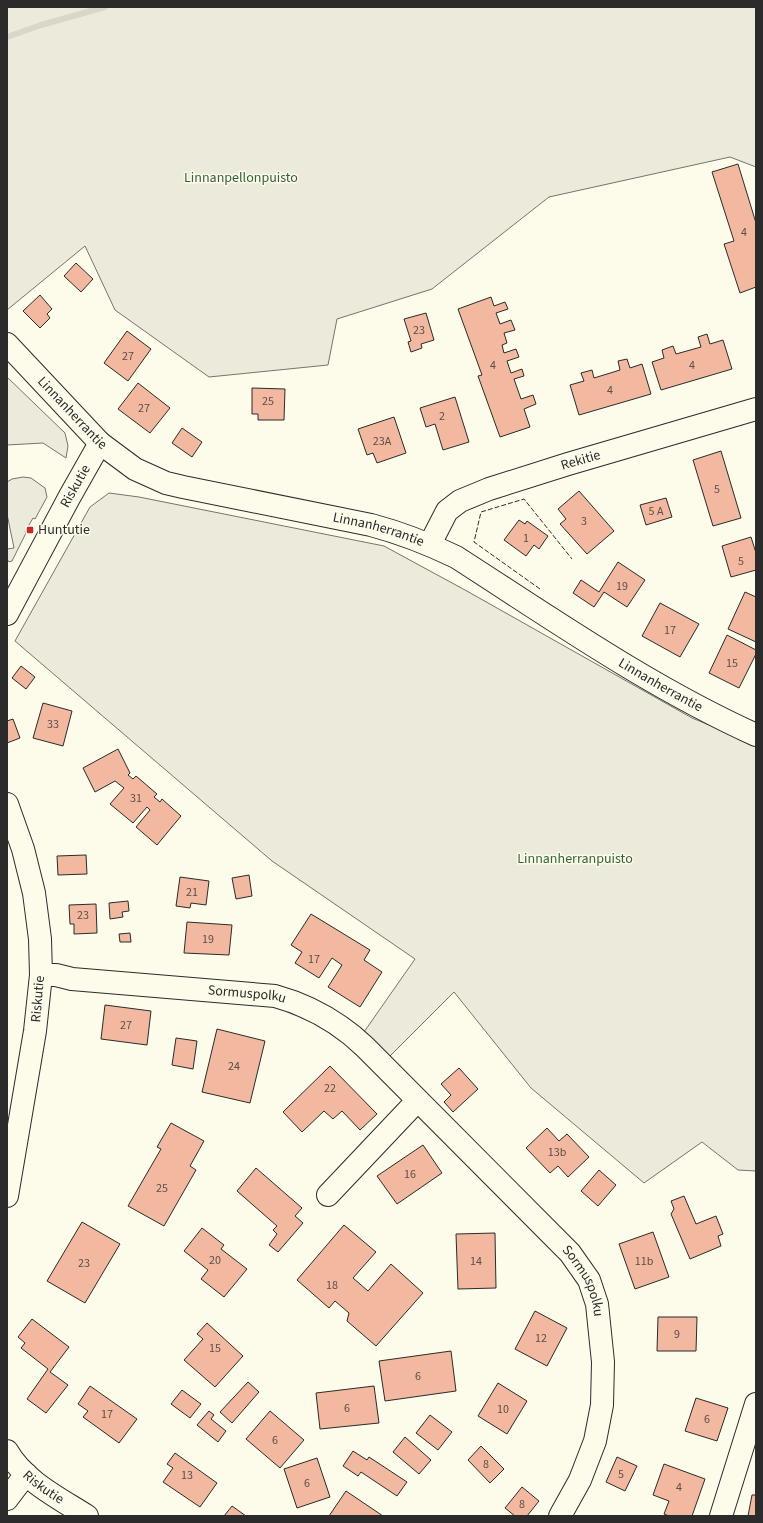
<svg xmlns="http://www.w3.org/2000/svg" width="763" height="1523" font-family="'Source Sans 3',sans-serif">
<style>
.green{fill:#ecebdb;stroke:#74746e}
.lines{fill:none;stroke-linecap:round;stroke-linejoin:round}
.stream{stroke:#d8d7c9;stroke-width:6}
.building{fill:#f2b8a0;stroke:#2b2b2b}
.minor-casing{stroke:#2b2b2b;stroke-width:24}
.minor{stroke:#fdfbea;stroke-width:22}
.fence{stroke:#2b2b2b;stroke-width:1;stroke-dasharray:5 2;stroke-linecap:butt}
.poi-dot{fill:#c62828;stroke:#fdfbea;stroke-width:1.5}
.labels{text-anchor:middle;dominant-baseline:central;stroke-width:3;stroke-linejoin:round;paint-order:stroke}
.number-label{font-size:12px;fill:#5d4e48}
.park-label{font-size:14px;fill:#34623c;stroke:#fdfbea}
.street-label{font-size:14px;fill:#2b2b2b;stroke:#fdfbea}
.poi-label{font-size:14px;fill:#2b2b2b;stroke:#fdfbea;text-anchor:start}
</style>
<rect width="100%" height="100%" fill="#fdfbea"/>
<path class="green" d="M7 7H756V167L730 157 549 197 432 289 337 319 328 365 209 377 115 310 85 246 7 310Z
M7 377 65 433 68 446 66 458 43 443 7 445Z
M23 477 31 478 45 488 47 497 35 519 33 518 25 532 26 533 12 561 9 562 7 559V549L14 548 7 514V482L12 479Z
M109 493 139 497 384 546 465 590 692 718 756 744V1171L738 1170 702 1142 644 1183 531 1088 454 992 390 1056 364 1032 415 959 272 861 15 641 90 507Z"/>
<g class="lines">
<path class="stream" d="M7 37 41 25 105 7"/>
</g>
<path class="building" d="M738 164 756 223V287L740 293 724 244 734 241 712 172Z
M76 263 93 279 81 292 64 276Z
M40 295 52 309 47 314 50 318 40 328 23 311Z
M491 297 494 306 505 302 508 309 496 313 500 324 511 320 515 330 504 333 507 343 502 345 504 353 516 349 519 357 507 361 511 373 522 369 524 376 514 379 521 399 533 395 536 404 524 409 530 427 500 437 478 376 482 375 458 309Z
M426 313 434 340 421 344 422 348 411 352 408 342 411 341 404 319Z
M127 331 151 349 128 381 104 363Z
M707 334 710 344 723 340 732 369 661 390 652 362 664 358 662 350 673 346 676 354 701 347 698 337Z
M627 359 630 368 642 364 651 394 579 415 570 385 584 381 581 373 592 370 594 378 620 370 618 361Z
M138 383 170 408 150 433 118 409Z
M252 388 285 389 284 420H258V414H252Z
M455 397 469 442 443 450 435 424 426 427 420 408Z
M394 417 406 453 377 463 373 453 367 455 358 429Z
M182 428 202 442 192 457 172 443Z
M721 451 741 518 713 526 693 460Z
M579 491 614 531 587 554 560 524 566 519 558 509Z
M666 498 672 517 646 525 640 505Z
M519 520 525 524 527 521 548 536 539 549 534 545 526 556 504 540Z
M751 537 756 553V570L731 577 722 546Z
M618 562 645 580 627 607 604 592 594 607 573 593 581 580 599 592Z
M745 592 756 597V642L728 629Z
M660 603 699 624 680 657 642 636Z
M727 635 756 650V654L739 688 709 673Z
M21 666 35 677 26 689 12 678Z
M43 703 72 711 63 746 33 738Z
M13 719 20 738 7 743V721Z
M118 749 130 773 128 775 133 779 136 776 157 794 154 797 160 802 162 799 181 816 157 845 136 827 150 810 147 807 133 823 110 804 124 788 115 781 95 792 83 768Z
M86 855 87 874 58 875 57 856Z
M249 875 252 896 236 899 232 878Z
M180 877 209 881 206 905 191 903 190 908 176 906Z
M128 901 129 911 122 912 123 917 110 919 109 903Z
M96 904 97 933 74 934V924H70L69 905Z
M311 914 370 950 364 960 382 972 360 1007 328 987 342 965 332 958 319 978 295 963 302 952 291 945Z
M187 922 232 925 229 955 184 953Z
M130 933 131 942H120L119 934Z
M105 1005 151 1011 147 1045 101 1039Z
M217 1029 265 1041 250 1103 202 1092Z
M176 1038 197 1041 193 1069 172 1065Z
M330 1066 377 1114 360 1130 342 1111 333 1119 324 1111 302 1132 283 1112Z
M459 1068 478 1089 453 1112 444 1102 451 1095 441 1084Z
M171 1123 204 1141 190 1166 196 1170 164 1226 128 1206 161 1149 157 1147Z
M547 1128 559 1141 567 1134 589 1157 568 1177 558 1166 550 1173 526 1148Z
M423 1145 442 1173 397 1204 377 1176Z
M256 1168 302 1208 295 1216 303 1223 278 1252 269 1245 277 1234 273 1230 277 1226 237 1191Z
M599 1170 616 1185 598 1206 581 1191Z
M684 1196 696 1224 716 1216 723 1234 718 1236 721 1246 690 1259 671 1214 674 1209 671 1201Z
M82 1222 120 1244 85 1303 47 1281Z
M344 1225 376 1252 353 1278 368 1291 391 1264 423 1293 376 1346 347 1321 349 1313 335 1301 329 1308 297 1280Z
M202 1228 224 1245 221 1249 247 1269 224 1297 201 1279 208 1270 184 1251Z
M653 1232 669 1277 635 1289 619 1244Z
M495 1233 496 1288 458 1289 456 1234Z
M535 1311 567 1328 547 1366 515 1349Z
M658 1317H697L696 1351H657Z
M32 1319 69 1347 50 1372 68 1385 46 1413 27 1399 48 1369 21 1348 25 1343 18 1337Z
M207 1323 243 1356 215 1387 184 1360 203 1339 197 1334Z
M451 1351 456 1391 385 1401 379 1361Z
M248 1382 259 1392 232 1423 220 1412Z
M498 1383 527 1401 507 1434 478 1416Z
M90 1386 137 1419 119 1443 83 1417 88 1411 78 1404Z
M374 1386 379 1423 320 1429 316 1393Z
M182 1390 201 1404 190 1418 171 1404Z
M696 1398 728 1408 717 1441 685 1431Z
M209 1411 214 1415 211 1419 226 1431 218 1442 197 1425Z
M270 1411 304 1440 280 1468 246 1439Z
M430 1415 452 1432 438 1450 416 1433Z
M405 1437 431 1460 419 1474 393 1452Z
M481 1446 504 1469 490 1483 468 1460Z
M353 1451 367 1460 369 1457 407 1482 397 1496 361 1472 358 1476 343 1466Z
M175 1453 217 1483 200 1507 163 1482 173 1468 167 1464Z
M617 1457 637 1466 625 1491 606 1482Z
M317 1458 330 1497 297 1508 284 1469Z
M664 1464 705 1479 692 1516H669L664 1514 669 1501 653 1495Z
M522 1487 539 1501 527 1516H515L505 1508Z
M346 1491 383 1516H329Z
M752 1495H756V1516H748Z
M232 1506 246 1516H224Z"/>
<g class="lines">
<g class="minor-casing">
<g id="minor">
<path id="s1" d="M7 344 100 443 135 469 166 483 183 487 371 525C401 533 429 544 456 557 554 620 650 687 756 735"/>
<path id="s2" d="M430 544 447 511 460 501 489 489 568 464 756 409"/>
<path id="s3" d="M7 614 70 496 100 443"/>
<path d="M7 804 23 849 34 893 40 939 41 975 35 1031 7 1196"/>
<path id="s4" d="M41 975H56L72 979 275 996C311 1006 339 1022 365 1047L570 1253 589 1280 597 1304 603 1362 602 1405 595 1441 580 1480 560 1516"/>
<path d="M328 1195 417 1101"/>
<path id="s5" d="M7 1451C24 1481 59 1498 87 1516"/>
<path d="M7 1499 26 1474"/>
<path d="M721 1516 756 1404"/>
</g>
</g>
<use href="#minor" class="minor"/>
<path class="fence" d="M540 589 474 542 481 512 524 499 572 559"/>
</g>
<rect class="poi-dot" x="26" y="526" width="8" height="8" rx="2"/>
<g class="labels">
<g class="number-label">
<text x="744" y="232">4</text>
<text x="419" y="330">23</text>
<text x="128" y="356">27</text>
<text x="493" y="365">4</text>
<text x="692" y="365">4</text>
<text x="610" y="390">4</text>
<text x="268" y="401">25</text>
<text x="144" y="408">27</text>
<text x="442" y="416">2</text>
<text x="382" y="441">23A</text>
<text x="717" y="489">5</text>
<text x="656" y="511">5 A</text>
<text x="584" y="521">3</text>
<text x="526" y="538">1</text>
<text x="741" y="561">5</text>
<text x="622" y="586">19</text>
<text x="670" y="630">17</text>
<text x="732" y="663">15</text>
<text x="53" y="724">33</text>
<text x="136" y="798">31</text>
<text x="192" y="892">21</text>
<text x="83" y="915">23</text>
<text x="208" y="939">19</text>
<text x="314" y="959">17</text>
<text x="126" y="1025">27</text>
<text x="234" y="1066">24</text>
<text x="330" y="1088">22</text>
<text x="557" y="1152">13b</text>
<text x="410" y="1174">16</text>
<text x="162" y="1188">25</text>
<text x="215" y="1260">20</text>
<text x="476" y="1261">14</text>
<text x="644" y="1261">11b</text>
<text x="84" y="1263">23</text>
<text x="332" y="1285">18</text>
<text x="677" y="1334">9</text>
<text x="541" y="1338">12</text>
<text x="215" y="1348">15</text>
<text x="418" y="1376">6</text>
<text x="347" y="1408">6</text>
<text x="503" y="1409">10</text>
<text x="107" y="1414">17</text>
<text x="707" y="1419">6</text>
<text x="275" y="1440">6</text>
<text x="486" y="1464">8</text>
<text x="621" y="1474">5</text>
<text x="187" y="1475">13</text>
<text x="307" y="1483">6</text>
<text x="679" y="1487">4</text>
<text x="522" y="1504">8</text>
</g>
<g class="park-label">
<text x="241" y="178">Linnanpellonpuisto</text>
<text x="575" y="859">Linnanherranpuisto</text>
</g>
<g class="street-label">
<text stroke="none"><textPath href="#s1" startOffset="95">Linnanherrantie</textPath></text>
<text stroke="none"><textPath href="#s2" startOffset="181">Rekitie</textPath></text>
<text stroke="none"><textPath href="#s3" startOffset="145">Riskutie</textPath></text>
<text stroke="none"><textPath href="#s1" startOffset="431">Linnanherrantie</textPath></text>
<text stroke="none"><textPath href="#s1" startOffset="755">Linnanherrantie</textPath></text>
<text stroke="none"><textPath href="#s4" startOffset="207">Sormuspolku</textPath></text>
<text transform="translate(38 999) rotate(-85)">Riskutie</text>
<text stroke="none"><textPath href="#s4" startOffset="662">Sormuspolku</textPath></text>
<text stroke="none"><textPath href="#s5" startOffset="52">Riskutie</textPath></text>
</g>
<g class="poi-label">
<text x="38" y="530">Huntutie</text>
</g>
</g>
<rect width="763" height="1523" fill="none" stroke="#2b2b2b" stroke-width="16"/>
</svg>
